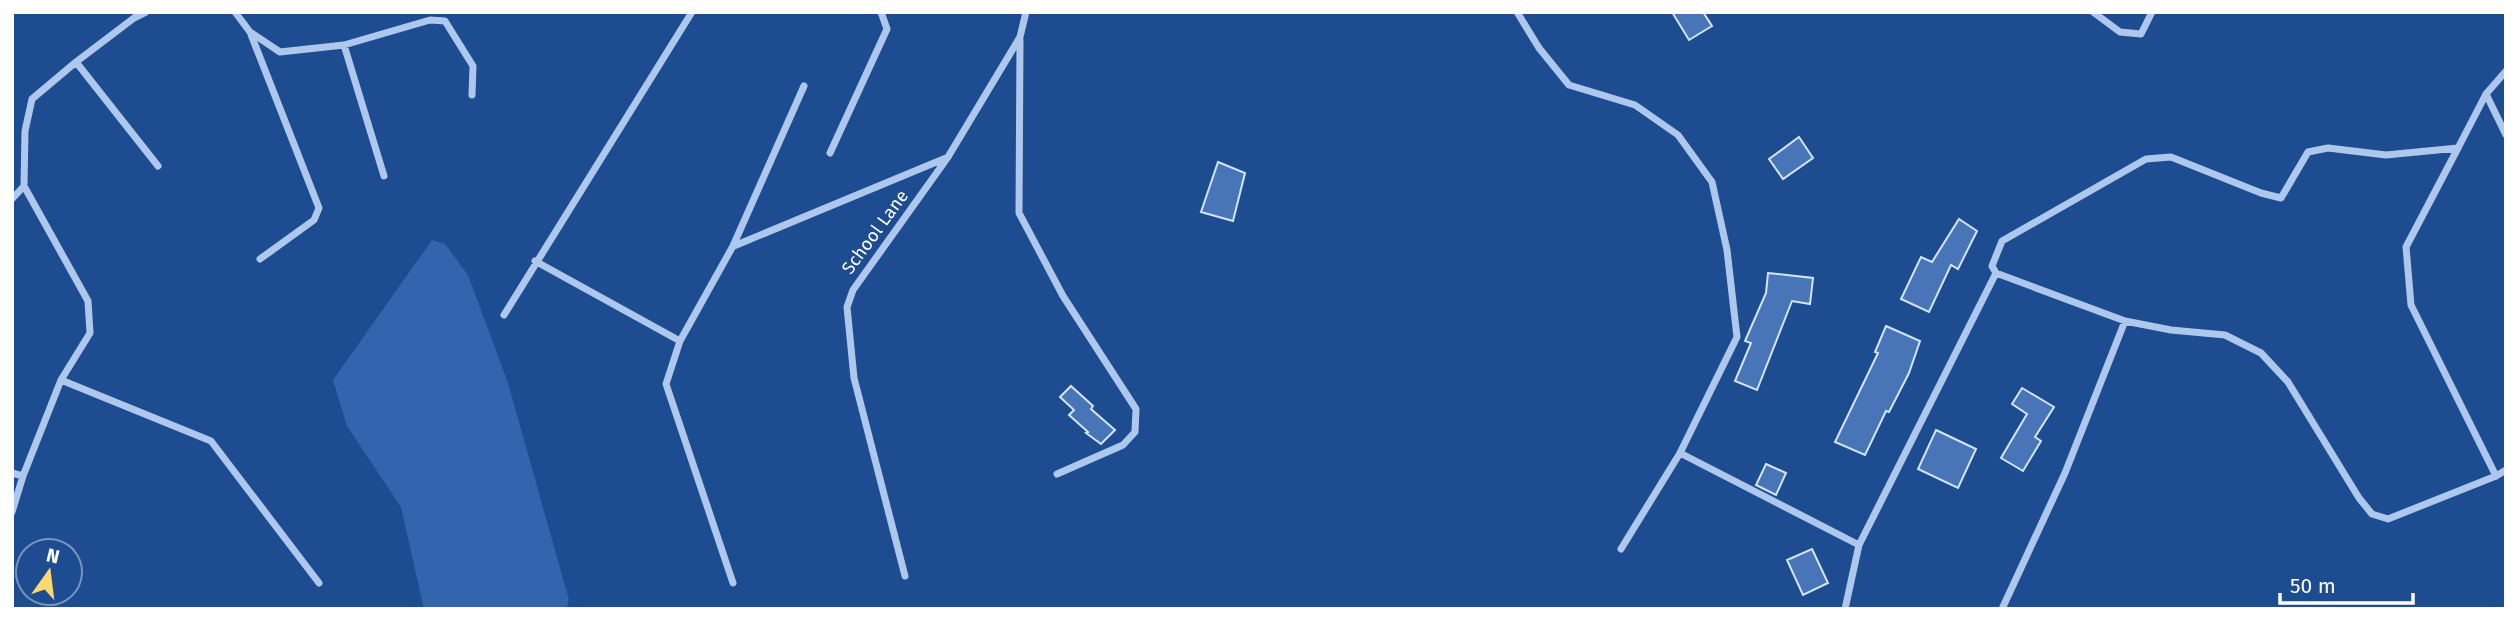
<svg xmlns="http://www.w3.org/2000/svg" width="2518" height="621" font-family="'Fira Sans',sans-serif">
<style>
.green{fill:#3265ae}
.building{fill:#4775b8;stroke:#d4e4fa;stroke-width:2}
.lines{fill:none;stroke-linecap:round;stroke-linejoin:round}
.minor{stroke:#aec8ed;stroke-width:7}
.labels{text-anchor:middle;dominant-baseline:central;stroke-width:5;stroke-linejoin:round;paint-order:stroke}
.street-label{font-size:18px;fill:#fff;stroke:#1e4c91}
</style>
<rect width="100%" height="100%" fill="#1e4c91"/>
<path class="green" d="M432 240 445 244 468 275 508 383 569 600 566 609H424L401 507 347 426 333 380Z"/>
<path class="building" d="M1672 12H1703L1712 26 1689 40Z
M1799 137 1813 158 1783 179 1769 159Z
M1218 162 1245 173 1233 221 1201 212Z
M1959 219 1977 231 1958 269 1951 265 1929 312 1901 299 1921 257 1932 262Z
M1768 273 1813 278 1810 304 1792 301 1757 390 1735 381 1751 343 1745 341 1766 293Z
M1886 326 1920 341 1909 373 1889 412 1886 411 1865 455 1835 442 1878 353 1875 352Z
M1071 386 1093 406 1091 409 1115 430 1101 444 1086 433 1088 432 1069 415 1074 410 1060 397Z
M2022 388 2054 407 2035 437 2041 441 2023 471 2001 458 2027 414 2012 404Z
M1936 430 1976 449 1958 488 1918 469Z
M1766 464 1786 473 1776 495 1756 485Z
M1812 549 1828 583 1803 595 1787 560Z"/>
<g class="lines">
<path class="minor" d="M235 12 250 32 319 208 314 220 260 259
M1517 12 1539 48 1569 85 1635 105 1678 135 1712 182 1727 250 1737 337 1680 453 1859 545 1845 609
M2093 12 2120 32 2141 34 2152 12
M250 32 280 52 344 45 430 20 445 21 473 66 472 95
M1020 40 1019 213 1063 296 1136 409 1135 432 1123 445 1057 474
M344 45 384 176
M76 62 158 166
M2506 71 2486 94 2458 148 2386 155 2328 148 2308 152 2281 198 2261 193 2171 157 2146 159 2002 241 1992 266 1996 273 2125 321 2171 330 2225 335 2261 353 2288 382 2359 498 2372 514 2388 519 2496 476 2506 470
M2486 94 2506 135
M2458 148 2406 247 2411 305 2496 476
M830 153 887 29 881 12
M12 199 24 186
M734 246 946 158
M535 261 680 341
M504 315 692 12
M61 380 211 441 319 583
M12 473 23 476
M12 512 23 476 61 380 90 333 88 301 24 186 25 131 32 99 76 62 134 18 146 12
M1859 545 1996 273
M1621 549 1680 453
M905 576 854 378 847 307 853 290 948 157 1020 37 1026 12
M733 583 666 384 680 341 733 246 804 86
M2002 609 2065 473 2125 321"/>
</g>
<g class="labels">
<g class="street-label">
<text transform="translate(875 232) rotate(-54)">School Lane</text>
</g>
</g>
<rect width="2518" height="621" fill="none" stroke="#ffffff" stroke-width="28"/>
<g transform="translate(49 572) rotate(14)"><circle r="33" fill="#1e4c91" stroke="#7894bd" stroke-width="2"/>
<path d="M0-5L12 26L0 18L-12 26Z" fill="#fcd96e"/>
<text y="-10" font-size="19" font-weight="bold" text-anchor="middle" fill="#ffffff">N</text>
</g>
<path d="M2280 593v10h133v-10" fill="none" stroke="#ffffff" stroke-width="3.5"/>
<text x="2290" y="593" font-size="21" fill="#ffffff" stroke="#1e4c91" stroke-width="5" paint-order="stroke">50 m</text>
</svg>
